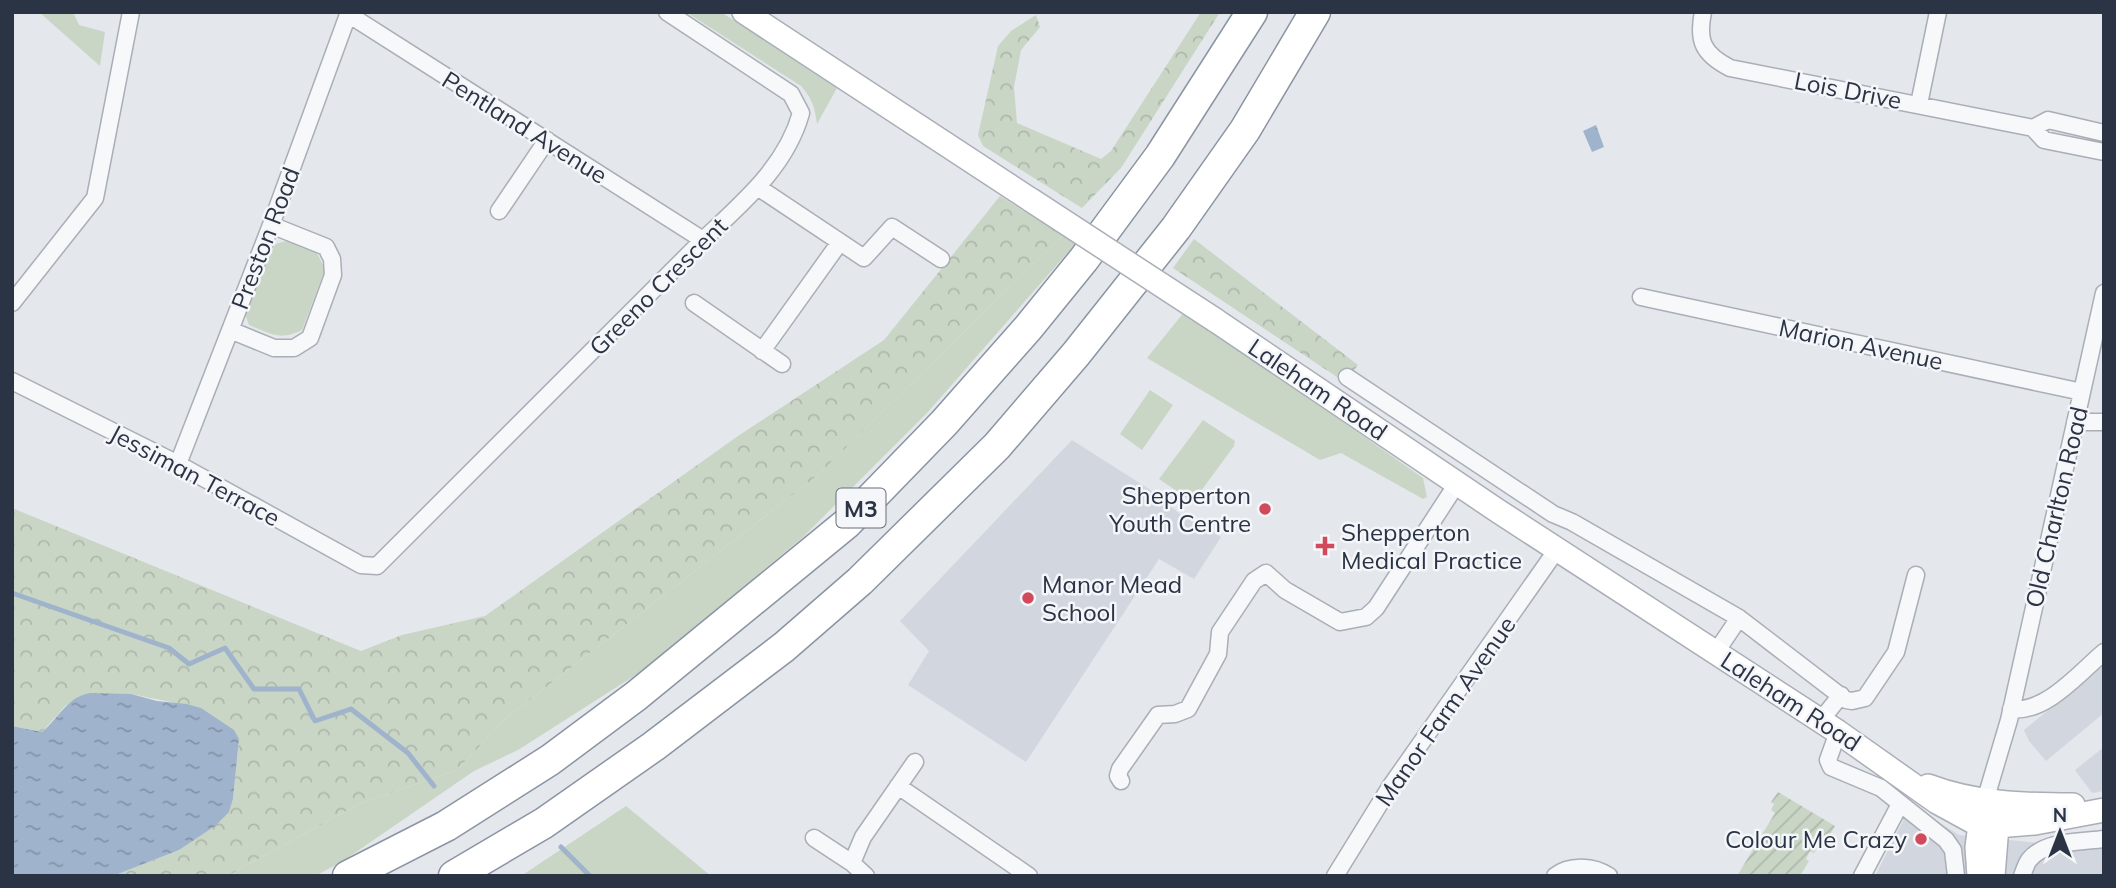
<svg xmlns="http://www.w3.org/2000/svg" width="2116" height="888" font-family="Mulish,sans-serif">
<style>
.built{fill:#d2d6de}
.green{fill:#c9d6c5}
.forest{fill:url(#forest-crowns)}
.garden{fill:url(#garden-furrows)}
.water{fill:url(#water-ripples)}
.lines{fill:none;stroke-linecap:round;stroke-linejoin:round}
.stream{stroke:#9fb4cc;stroke-width:5}
.minor-casing{stroke:#a9aeb7;stroke-width:19}
.secondary-casing{stroke:#a9aeb7;stroke-width:26}
.motorway-casing{stroke:#8b94a3;stroke-width:33}
.minor{stroke:#f7f8fa;stroke-width:16}
.secondary{stroke:#fff;stroke-width:23}
.motorway{stroke:#fff;stroke-width:30}
.secondary-bridge-casing{stroke:#a9aeb7;stroke-width:26;stroke-linecap:butt}
.secondary-bridge{stroke:#fff;stroke-width:23}
.poi-dot{fill:#d1495b;stroke:#f4f6f9;stroke-width:2.5}
.labels{text-anchor:middle;dominant-baseline:central;stroke-width:5;stroke-linejoin:round;paint-order:stroke}
.shield{fill:#f4f6f9;stroke:#676e7b;stroke-width:2}
.shield-label{font-size:23px;font-weight:bold;fill:#2b3445}
.street-label{font-size:24px;fill:#2b3445;stroke:#f4f6f9}
.poi-label{font-size:24px;fill:#2b3445;stroke:#f4f6f9;text-anchor:end}
</style>
<defs>
<pattern id="forest-crowns" width="20" height="18" patternUnits="userSpaceOnUse" patternTransform="scale(1.75)"><rect width="20" height="18" fill="#c9d6c5"/><path d="M2 6a3 3 0 1 1 6 0M12 15a3 3 0 1 1 6 0" fill="none" stroke="#adb8ab"/></pattern>
<pattern id="garden-furrows" width="10" height="10" patternUnits="userSpaceOnUse" patternTransform="scale(1.75)"><rect width="10" height="10" fill="#c9d6c5"/><path d="M-1 1l2-2M0 10L10 0M9 11l2-2" fill="none" stroke="#adb8ab"/></pattern>
<pattern id="water-ripples" width="26" height="14" patternUnits="userSpaceOnUse" patternTransform="scale(1.75)"><rect width="26" height="14" fill="#9fb4cc"/><path d="M2 4q2-2 4 0t4 0M15 11q2-2 4 0t4 0" fill="none" stroke="#8293a7"/></pattern>
</defs>
<rect width="100%" height="100%" fill="#e4e7ec"/>
<path class="built" d="M1072 440 1149 489 1184 517 1195 519 1221 537 1194 579 1159 559 1026 762 908 685 929 651 900 621Z
M2104 664V713L2046 761 2029 741 2024 730Z
M2104 747V791L2092 793 2075 770Z
M1911 805 1959 835 2039 843 2104 836V876H1875Z"/>
<path class="green" d="M39 12H73L79 25 105 32 100 66Z
M686 12H721L837 88 817 124C815 108 812 98 801 86Z
M1063 235 1076 243 927 413 803 537 645 669 518 750 474 771 343 861 315 876H227L359 804 457 770 505 719 818 475Z
M290 240 315 249 325 269 302 330C279 341 271 334 249 325L245 314 268 246Z
M1185 311 1423 478 1427 497 1423 499 1341 453 1320 460 1147 358Z
M1150 390 1173 405 1142 450 1120 434Z
M1203 420 1235 441 1234 446 1193 502 1159 479Z
M626 806 711 876H521Z"/>
<path class="forest" d="M1201 12H1220L1121 168 1082 208 983 146 978 135 998 46 1011 31 1036 15 1040 27 1021 50 1014 87 1017 123 1101 159 1111 151Z
M1000 196 1063 235 818 475 505 719 457 770 359 804 227 876H113L179 850 229 812 233 799 239 740 201 708 131 694 66 705 42 732 12 726V508L361 651 402 635 485 616 738 436 884 340Z
M1194 239 1358 365 1352 373 1337 377 1173 268Z"/>
<path class="garden" d="M1778 792 1835 826 1826 842 1821 840 1814 853 1810 851 1806 859 1809 861 1800 876H1737L1775 813 1771 810 1774 804 1771 802Z"/>
<path class="water" d="M1596 125 1604 147 1592 152 1583 131Z
M90 693 131 694 157 701 187 704 201 708 234 730 239 739 233 799 229 812 215 826 179 850 113 876H12V726L42 732C59 718 67 697 90 693Z"/>
<g class="lines">
<path class="stream" d="M12 593 169 648 189 664 225 648 254 689H299L315 721 351 709 408 753 434 786
M561 847 590 876"/>
<g class="minor-casing">
<path id="minor" d="M1703 12C1697 41 1703 54 1730 68L2033 128 2044 140 2104 152
M348 14 703 240
M1919 104 1938 12
M2033 128 2048 120 2104 133
M759 188 864 258 892 227 941 259
M499 211 547 140
M1641 297 2082 392
M12 303 95 198 131 12
M694 303 782 364
M230 330 274 348H294L310 338 333 275 332 259 326 247 271 225
M762 351 840 242
M1347 377 1553 514 1572 522 1739 618 1846 700 1852 701 1865 698 1896 652 1916 575
M12 381 178 464 361 565 377 566 703 240C742 203 786 167 801 113L791 94 667 12
M2075 422H2104
M178 464 271 225 349 12
M1716 652 1739 618
M2011 709C2045 714 2079 673 2104 652
M1821 720 1841 695
M1838 732 1828 760 1831 767 1881 788 1946 840 1953 850 1956 876
M1121 781 1118 776 1120 769 1158 715 1175 714 1188 709 1218 654 1220 632 1254 581 1266 573 1285 590 1340 622 1366 617 1376 608 1458 482
M898 786 1029 876
M1985 801 2009 720 2104 293
M814 838 852 863
M866 876 852 863 863 837 915 762
M1335 876 1390 787 1558 548
M1555 876C1570 864 1594 866 1609 876
M1862 876 1900 804
M2022 876C2024 871 2026 864 2029 860 2045 840 2081 842 2104 839"/>
</g>
<g class="secondary-casing">
<path id="secondary" d="M744 12 1031 200
M1215 320 1498 511 1838 732 1937 802 1979 825 1997 826 2035 823 2104 810
M1928 786C1975 804 2024 805 2073 805
M1979 876 1977 847 1982 810
M1993 876 1998 813"/>
</g>
<g class="motorway-casing">
<path id="motorway" d="M348 876 446 826 550 760 636 696 846 524 944 423 1028 328 1084 259 1160 156 1252 12
M454 876 544 823 654 746 784 647 860 581 997 446 1076 354 1176 228 1245 130 1315 12"/>
</g>
<use href="#minor" class="minor"/>
<use href="#secondary" class="secondary"/>
<use href="#motorway" class="motorway"/>
<g class="secondary-bridge-casing">
<path id="secondary-bridge" d="M1031 200 1215 320"/>
</g>
<use href="#secondary-bridge" class="secondary-bridge"/>
</g>
<g class="poi-dot">
<circle cx="1265" cy="509" r="7"/>
<path d="M1321.5 535.5h7v7h7v7h-7v7h-7v-7h-7v-7h7z"/>
<circle cx="1028" cy="598" r="7"/>
<circle cx="1921" cy="839" r="7"/>
</g>
<g class="labels">
<rect class="shield" x="836.5" y="488.5" width="49" height="39" rx="5"/>
<g class="shield-label">
<text x="861" y="508">M3</text>
</g>
<g class="street-label">
<text transform="translate(1848 90) rotate(11)">Lois Drive</text>
<text transform="translate(525 127) rotate(32)">Pentland Avenue</text>
<text transform="translate(265 238) rotate(-69)">Preston Road</text>
<text transform="translate(658 286) rotate(-45)">Greeno Crescent</text>
<text transform="translate(1861 344) rotate(12)">Marion Avenue</text>
<text transform="translate(1318 389) rotate(34)">Laleham Road</text>
<text transform="translate(195 475) rotate(28)">Jessiman Terrace</text>
<text transform="translate(2056 507) rotate(-77)">Old Charlton Road</text>
<text transform="translate(1791 701) rotate(33)">Laleham Road</text>
<text transform="translate(1445 711) rotate(-55)">Manor Farm Avenue</text>
</g>
<g class="poi-label">
<text x="1251" y="495">Shepperton<tspan x="1251" dy="28">Youth Centre</tspan></text>
<text x="1341" y="532" text-anchor="start">Shepperton<tspan x="1341" dy="28">Medical Practice</tspan></text>
<text x="1042" y="584" text-anchor="start">Manor Mead<tspan x="1042" dy="28">School</tspan></text>
<text x="1907" y="839">Colour Me Crazy</text>
</g>
</g>
<rect width="2116" height="888" fill="none" stroke="#2b3445" stroke-width="28"/>
<g transform="translate(2060 832)" stroke="#f4f6f9" stroke-width="5" paint-order="stroke">
<path d="M0-5L12 26L0 18L-12 26Z" fill="#2b3445"/>
<text y="-10" font-size="19" font-weight="bold" text-anchor="middle" fill="#2b3445">N</text>
</g>
</svg>
